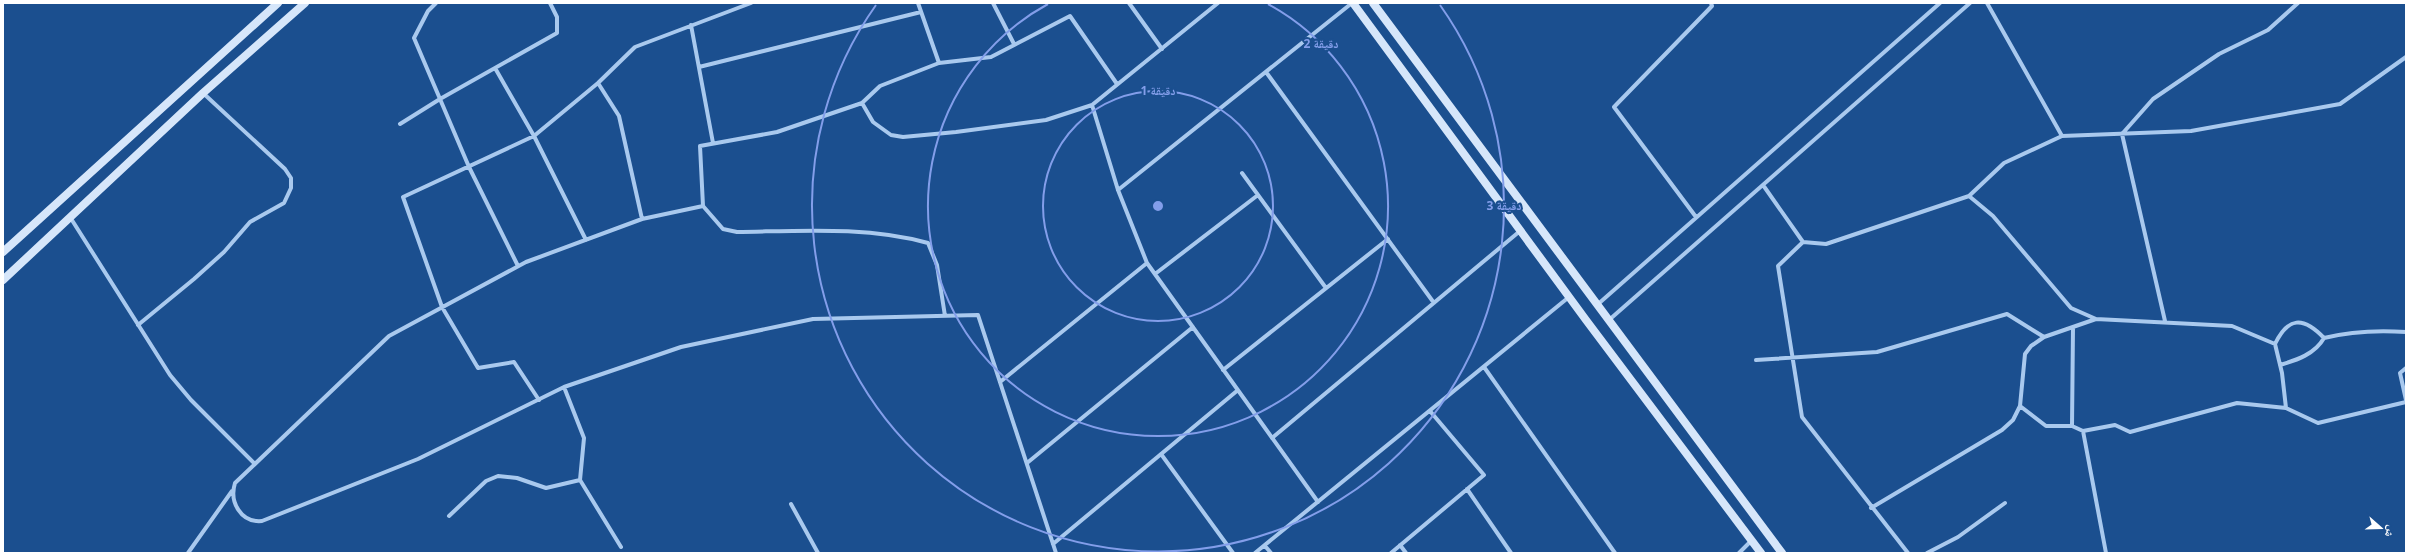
<svg xmlns="http://www.w3.org/2000/svg" width="2409" height="556" font-family="'Open Sans','Noto Naskh Arabic',sans-serif">
<style>
.lines{fill:none;stroke-linecap:round;stroke-linejoin:round}
.minor{stroke:#a9c9ee;stroke-width:4}
.secondary{stroke:#d6e6fa;stroke-width:8}
.ring{fill:none;stroke:#839eea;stroke-width:2}
.centre{fill:#839eea;stroke:#1b4f8f;stroke-width:2}
.ring-label{font-size:12px;text-anchor:middle;font-weight:bold;fill:#839eea;stroke:#1b4f8f;stroke-width:4;stroke-linejoin:round;paint-order:stroke}
</style>
<rect width="100%" height="100%" fill="#1b4f8f"/>
<g class="lines">
<path class="minor" d="M436 3 428 11 414 38 469 167 518 266
M918 3 939 63
M993 3 1014 44
M1129 3 1162 49
M1218 3 1092 105 1118 190 1147 263 1318 502
M1987 3 2062 136
M691 25 713 143
M699 67 921 12
M495 68 534 136 586 240
M1266 72 1434 303
M598 83 619 116 642 219
M862 103 873 122 891 135 903 137 956 132 1046 120 1092 105
M400 124 440 99 557 33V17L550 3
M1242 173 1326 288
M1763 185 1803 242 1778 266 1802 417 1908 553
M1118 190 1352 3
M1969 196 2004 163 2062 136 2191 131 2340 104 2406 57
M703 206 723 229 737 232C800 231 867 226 928 243L937 265 945 316
M70 217 170 375 191 400 255 464
M1696 217 1614 107 1712 6 1711 3
M1803 242 1826 244 1969 196 1993 216 2071 308 2096 319
M1155 274 1258 195
M1597 305 1940 3
M1609 320 1970 3
M2165 321 2122 134 2153 99 2219 54 2268 30 2298 3
M138 325 194 279 224 252 250 222 284 203 291 188V178L285 169 203 93
M2044 337 2096 319 2232 326 2275 344 2282 373 2286 408 2318 423 2406 402
M2275 344C2288 317 2303 316 2324 338
M1756 360 1877 352 2007 314 2044 337 2031 346 2025 354 2020 406 2013 420 2002 430 1871 508
M2280 365C2297 360 2315 354 2324 338 2352 331 2377 330 2406 332
M1484 367 1615 553
M2406 368 2400 373 2406 400
M1223 370 1388 239
M1000 382 1147 263
M564 387 584 438 580 480 621 547
M539 400 514 362 478 368 442 307 403 197 534 136 598 83 635 47 751 3
M2020 406 2046 426H2072L2073 327
M2072 426 2083 431 2115 425 2130 432 2237 403 2286 408
M2083 431 2106 553
M1272 438 1520 231
M1161 454 1233 553
M1027 463 1193 327
M1467 489 1511 553
M791 504 818 553
M449 516 486 481 498 476 517 478 546 488 580 480
M1053 544 1238 390
M1400 545 1406 553
M1265 546 1271 553
M188 553 232 491
M1056 553 978 315 813 319 681 347 564 387 418 459 262 521C241 523 229 502 235 483L389 336 526 262 642 219 703 206 700 146 777 132 862 103 880 86 939 63 991 57 1070 16 1117 84
M1255 553 1569 297
M1391 553 1484 475 1430 411
M1739 553 1751 541
M1927 553 1958 537 2005 503"/>
<path class="secondary" d="M1353 3 1586 320 1761 553
M1373 3 1782 553
M3 252 278 3
M3 280 203 93 305 3"/>
</g>
<g class="ring">
<circle cx="1158" cy="206" r="115"/>
<path d="M1268 4A230 230 0 1 1 1048 4"/>
<path d="M1440 5A346 346 0 1 1 876 5"/>
</g>
<circle cx="1158" cy="206" r="6" class="centre"/>
<g class="ring-label">
<text x="1321" y="48">2 دقيقة</text>
<text x="1158" y="95">1 دقيقة</text>
<text x="1504" y="210">3 دقيقة</text>
</g>
<rect width="2409" height="556" fill="none" stroke="#ffffff" stroke-width="8"/>
<g transform="translate(2381 528) rotate(110)" stroke="#1b4f8f" stroke-width="3" paint-order="stroke">
<path d="M0-3L7 15L0 10L-7 15Z" fill="#ffffff"/>
<text y="-6" font-size="11" font-weight="bold" text-anchor="middle" fill="#ffffff">ش</text>
</g>
</svg>
